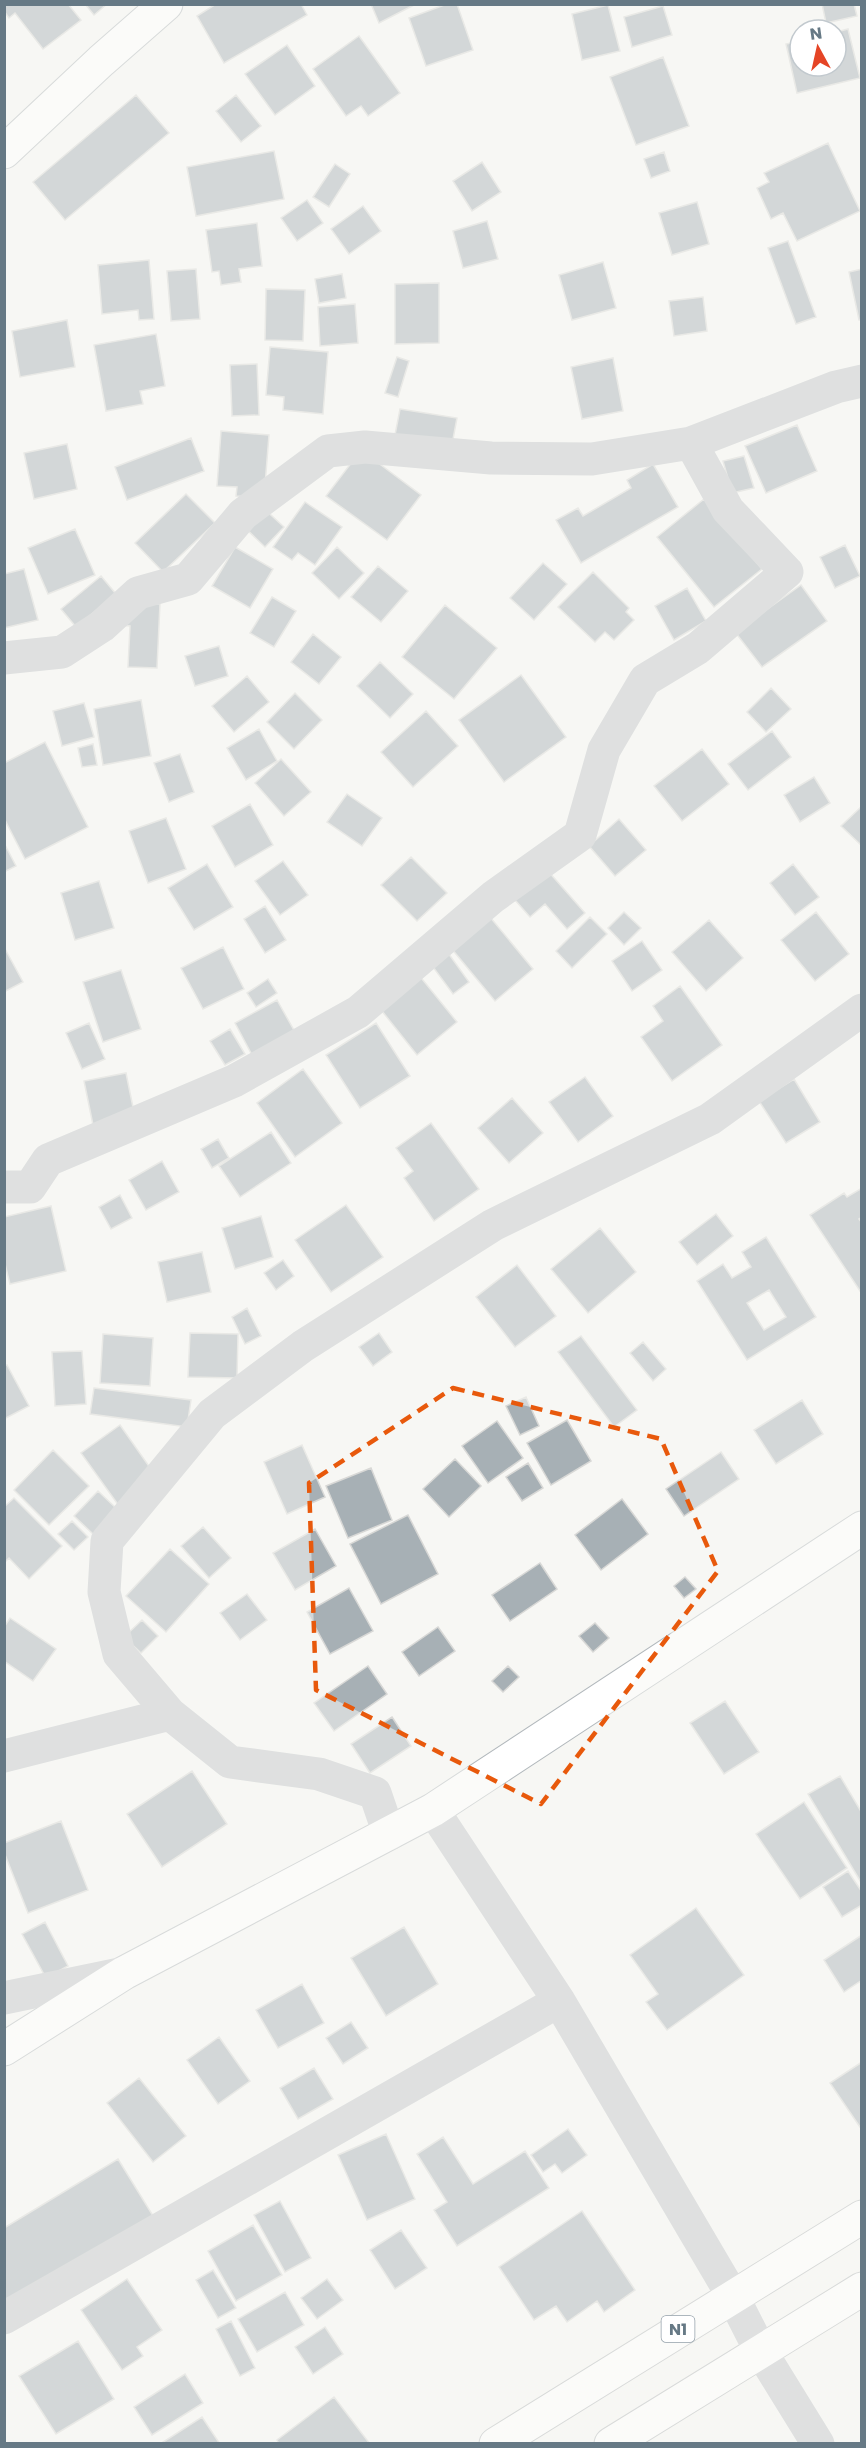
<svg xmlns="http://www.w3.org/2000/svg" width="866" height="2448" font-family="Poppins,sans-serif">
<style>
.building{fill:#a7b0b5;stroke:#d8d8d6;stroke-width:1.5;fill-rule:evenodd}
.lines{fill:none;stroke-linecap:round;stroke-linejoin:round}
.secondary-casing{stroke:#b2b8bc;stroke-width:35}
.highway-casing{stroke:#b3b7ba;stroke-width:35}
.street{stroke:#c0c4c8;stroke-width:33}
.secondary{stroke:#fff;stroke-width:33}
.highway{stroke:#fff;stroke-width:33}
.marked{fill:none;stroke:#e8590c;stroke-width:4.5;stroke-dasharray:12 8;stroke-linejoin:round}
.labels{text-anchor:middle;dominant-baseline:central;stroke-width:6;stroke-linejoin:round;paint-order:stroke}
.shield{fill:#fff;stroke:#94a1aa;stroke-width:1.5}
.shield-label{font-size:16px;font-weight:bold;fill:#667985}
</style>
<rect width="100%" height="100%" fill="#f7f7f4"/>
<path class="building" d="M4 4H68L81 20 43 49 15 13 9 18 4 11Z
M85 4H107L94 15Z
M216 4H301L307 15 224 63 197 16Z
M371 4H416L379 23Z
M447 4H457L473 50 426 66 409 18Z
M822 4H854L857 16 826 23Z
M608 5 620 51 582 60 572 14Z
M663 6 672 35 632 47 624 17Z
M848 29 860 78 797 93 786 44 800 41V66H836V32Z
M359 36 400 93 368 116 361 106 346 116 313 69Z
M287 45 315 86 275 115 245 74Z
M663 57 689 126 636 145 610 77Z
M136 95 169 133 65 220 33 182Z
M236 95 261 126 241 142 216 111Z
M828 143 860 211 797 241 783 213 771 219 757 188 769 182 764 173Z
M274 151 284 199 196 216 187 167Z
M664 152 670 171 651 178 644 159Z
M482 162 501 192 472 211 453 181Z
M335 164 350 174 329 207 313 197Z
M307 200 323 223 297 241 281 218Z
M697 202 709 244 672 255 659 213Z
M363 206 381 231 349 254 331 229Z
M487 221 498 259 463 268 453 231Z
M257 223 262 266 239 269 241 282 221 285 219 271 212 272 206 230Z
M788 241 816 317 796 324 768 248Z
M149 260 154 319 139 320 138 310 102 314 98 265Z
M603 262 616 308 572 320 559 275Z
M196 269 200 319 171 321 167 271Z
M862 269V320H859L849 272Z
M342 274 346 298 319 303 315 279Z
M439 283V343L395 344V284Z
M266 289 305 290 303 341 265 340Z
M703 297 707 331 674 336 669 301Z
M355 304 358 343 320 346 318 307Z
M67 320 75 367 20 377 12 331Z
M156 334 165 386 140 391 143 404 106 411 94 345Z
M270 347 328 352 323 414 283 410 284 397 266 395Z
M397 357 409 361 398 397 385 393Z
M613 358 623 411 582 419 571 367Z
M257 364 259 415 232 416 230 365Z
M400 409 457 418 451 450 394 440Z
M797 425 817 471 766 493 745 446Z
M221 431 269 435 264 498 236 496 237 487 217 486Z
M191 438 204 471 127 500 115 467Z
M67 444 77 489 34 499 24 453Z
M361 450 421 495 387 540 326 496Z
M744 456 754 488 732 493 723 461Z
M653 464 678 507 581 563 556 520 578 508 583 516 631 488 627 480Z
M186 494 215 523 163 572 135 543Z
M704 499 762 569 714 607 657 537Z
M305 502 342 527 315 565 298 553 292 560 273 547Z
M259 504 284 527 265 547 241 524Z
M75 529 95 575 48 594 28 548Z
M845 545 860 576 835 588 820 557Z
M235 547 273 569 250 608 212 586Z
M337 547 364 573 339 599 312 573Z
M543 563 567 584 534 620 510 598Z
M378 566 408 591 381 622 351 597Z
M24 569 38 620 4 628V574Z
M593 572 629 608 626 612 634 620 614 640 605 632 595 642 558 607Z
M101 576 116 594 76 627 61 609Z
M801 585 827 621 762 667 735 632Z
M687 588 706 621 674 640 655 606Z
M272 597 296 611 274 647 250 633Z
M131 603 160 604 157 668 128 667 130 626 121 625Z
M445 605 497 648 454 699 402 657Z
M313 634 341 657 319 684 291 662Z
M219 646 228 676 195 686 185 656Z
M380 662 413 694 390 718 357 686Z
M521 675 566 737 504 782 459 720Z
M247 676 269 702 234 732 212 706Z
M771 688 791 709 766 732 747 712Z
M295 693 322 720 294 749 267 722Z
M141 700 151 756 103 765 94 709Z
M84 703 94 737 62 746 53 711Z
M426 711 458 746 413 787 381 752Z
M259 729 277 761 246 780 227 748Z
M772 731 791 757 748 790 728 764Z
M45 742 88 827 25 859 4 818V763Z
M93 744 97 765 82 767 78 748Z
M702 749 729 784 682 821 654 786Z
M180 754 194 792 169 802 154 763Z
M281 759 311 792 284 816 255 783Z
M814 777 830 803 800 822 784 795Z
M347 794 382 818 362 846 327 822Z
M250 804 273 845 235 867 212 826Z
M862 806V846L841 826Z
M166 818 186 869 148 883 129 831Z
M619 819 646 850 615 876 589 846Z
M4 843 16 866 4 872Z
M411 857 447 893 417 921 381 885Z
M283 861 308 895 280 915 255 881Z
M207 864 233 907 194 930 168 888Z
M793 864 819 897 795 915 770 883Z
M548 871 585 913 567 929 545 904 530 917 515 900Z
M99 881 114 928 75 940 61 893Z
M265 906 286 940 265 953 244 919Z
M624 912 641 928 624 945 608 928Z
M816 912 849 954 815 981 781 940Z
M490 917 533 969 495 1001 451 948Z
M590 917 607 934 572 968 556 951Z
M709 920 743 958 706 991 672 952Z
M642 941 662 970 632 991 612 961Z
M4 947 23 982 4 992Z
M223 947 244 989 203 1009 181 968Z
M446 950 469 982 453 994 430 963Z
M121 970 141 1029 103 1042 83 982Z
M418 974 457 1022 417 1055 378 1006Z
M268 979 277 993 256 1007 247 993Z
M680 986 722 1045 672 1081 641 1037 663 1021 653 1006Z
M277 1000 295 1032 252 1055 235 1023Z
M89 1023 105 1059 82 1069 66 1033Z
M376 1023 410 1076 360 1108 326 1055Z
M230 1029 245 1054 225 1065 210 1041Z
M303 1069 342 1123 295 1157 257 1103Z
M126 1073 135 1117 93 1125 84 1081Z
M585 1077 613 1116 578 1142 549 1102Z
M794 1079 820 1122 786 1143 759 1101Z
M512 1098 543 1133 509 1163 478 1128Z
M431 1123 479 1189 434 1221 404 1178 413 1171 396 1148Z
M271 1132 291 1163 240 1197 219 1166Z
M218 1139 229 1158 212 1168 201 1149Z
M162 1161 179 1192 146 1210 129 1180Z
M862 1188V1217L859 1219 862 1223V1294L810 1215 844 1193 847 1197Z
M120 1195 132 1218 111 1229 99 1207Z
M346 1205 383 1257 331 1292 295 1240Z
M51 1206 66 1271 10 1284 4 1260V1217Z
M716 1214 733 1236 697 1265 679 1242Z
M261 1216 273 1257 235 1269 222 1228Z
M600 1228 636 1272 588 1313 551 1269Z
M766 1237 816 1317 747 1360 697 1281 723 1264 732 1278 751 1267 742 1252ZM769 1290 786 1317 764 1330 747 1303Z
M202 1252 211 1292 167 1302 158 1262Z
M283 1260 294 1276 276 1290 264 1273Z
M517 1265 556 1316 515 1347 476 1297Z
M247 1308 261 1336 245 1344 232 1317Z
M190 1333 238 1334 237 1378 188 1377Z
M379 1333 392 1352 373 1366 359 1347Z
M103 1334 153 1338 150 1386 100 1383Z
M581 1336 637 1410 614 1427 558 1352Z
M643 1342 666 1369 653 1381 630 1353Z
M82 1351 86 1404 55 1406 52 1352Z
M7 1365 29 1406 4 1419V1366Z
M94 1388 191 1400 187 1427 90 1414Z
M526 1397 539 1426 520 1435 506 1406Z
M802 1400 823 1434 776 1464 754 1430Z
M567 1420 591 1461 551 1485 527 1443Z
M497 1421 523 1458 488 1483 462 1446Z
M120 1425 158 1479 119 1506 81 1453Z
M302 1445 325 1497 287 1514 264 1462Z
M53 1450 89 1486 49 1525 14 1490Z
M721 1452 739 1479 684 1516 666 1489Z
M455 1459 481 1486 449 1517 423 1489Z
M528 1463 543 1488 522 1501 506 1477Z
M371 1468 392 1520 348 1538 326 1486Z
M98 1491 117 1509 94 1535 74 1516Z
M14 1498 62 1546 29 1579 9 1558 4 1563V1507Z
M622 1499 648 1534 601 1570 575 1535Z
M408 1515 438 1574 381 1604 350 1544Z
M72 1521 88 1537 74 1550 58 1534Z
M203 1527 231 1558 209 1578 181 1546Z
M315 1529 336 1566 295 1590 273 1553Z
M170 1549 209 1584 166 1632 126 1596Z
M540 1563 557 1589 510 1621 492 1595Z
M685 1577 696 1589 684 1598 674 1586Z
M349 1588 373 1631 330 1654 307 1612Z
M247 1594 267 1620 240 1640 220 1613Z
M10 1618 56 1649 33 1681 4 1661V1627Z
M142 1620 158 1636 141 1653 124 1637Z
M595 1623 609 1638 593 1652 579 1636Z
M438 1627 455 1651 419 1676 402 1652Z
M368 1666 387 1694 334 1731 314 1703Z
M508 1666 519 1677 503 1692 492 1681Z
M725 1701 759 1752 724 1774 690 1723Z
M392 1717 411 1746 370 1773 351 1744Z
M192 1771 227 1824 162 1867 127 1814Z
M840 1776 862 1813V1884L808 1794Z
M804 1802 847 1868 800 1899 756 1834Z
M61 1821 88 1890 28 1913 4 1852V1843Z
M848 1871 862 1892V1905L842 1917 823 1887Z
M696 1908 744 1975 667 2030 646 2002 658 1994 630 1955Z
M45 1922 68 1966 46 1978 22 1934Z
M404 1927 438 1984 386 2016 351 1958Z
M862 1935V1980L844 1992 824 1960Z
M302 1984 324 2023 278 2048 256 2010Z
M351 2022 368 2048 343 2064 326 2038Z
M219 2037 250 2081 218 2104 187 2060Z
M862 2062V2130L830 2083Z
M314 2068 333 2099 298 2119 280 2088Z
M139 2078 186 2136 153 2162 107 2103Z
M568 2129 587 2155 562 2173 555 2164 543 2172 531 2155Z
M386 2134 415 2199 367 2220 338 2155Z
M443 2137 473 2184 525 2151 549 2188 457 2246 434 2210 447 2202 417 2154Z
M118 2159 155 2219 4 2309V2228Z
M280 2201 311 2258 285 2272 254 2215Z
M582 2211 635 2290 604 2312 597 2301 567 2322 556 2306 534 2320 499 2267Z
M253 2225 282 2275 236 2301 208 2251Z
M401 2230 427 2268 395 2289 370 2250Z
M213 2270 236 2308 218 2318 196 2280Z
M127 2279 162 2330 137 2347 143 2356 122 2370 81 2310Z
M327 2279 343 2300 317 2319 301 2298Z
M285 2292 304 2325 257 2352 238 2319Z
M231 2321 255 2368 240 2376 216 2329Z
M325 2327 343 2354 313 2374 295 2347Z
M78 2341 114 2399 56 2434 19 2376Z
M185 2374 203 2403 152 2435 134 2407Z
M334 2397 370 2444H279L277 2440Z
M202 2417 220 2444H160Z"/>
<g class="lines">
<g class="secondary-casing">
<path id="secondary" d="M4 152 101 61 166 4
M4 2049 124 1973 433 1810 862 1528"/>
</g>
<g class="highway-casing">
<path id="highway" d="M496 2444 862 2217
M611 2444 862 2289"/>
</g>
<path class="street" d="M4 658 62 652 102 626 138 593 188 579 243 514 328 451 365 447 491 458 592 459 691 443 836 387 862 381
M4 1187H30L48 1160 234 1081 358 1012 493 897 580 835 604 750 645 680 698 648 787 572 728 510 691 443
M4 1756 170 1714
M433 1810 559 2001 732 2295 760 2350 818 2444
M389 1834 375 1793 319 1774 230 1762 170 1714 119 1654 104 1592 107 1541 212 1414 303 1346 493 1225 710 1119 862 1010
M4 1998 120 1974
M4 2318 559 2001"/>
<use href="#secondary" class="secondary"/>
<use href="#highway" class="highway"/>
</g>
<path d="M0 0H866V2448H0ZM453 1388 661 1439 718 1571 541 1804 316 1690 309 1483Z" fill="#f7f7f4" fill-opacity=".55" fill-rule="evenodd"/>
<path class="marked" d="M453 1388 661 1439 718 1571 541 1804 316 1690 309 1483Z"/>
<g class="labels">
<rect class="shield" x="661.5" y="2316" width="33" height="26" rx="4.5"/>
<g class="shield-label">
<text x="678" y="2329">N1</text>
</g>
</g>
<rect width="866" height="2448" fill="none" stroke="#667985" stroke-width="12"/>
<g transform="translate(818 48) rotate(352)"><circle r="28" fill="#ffffff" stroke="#c2c9ce" stroke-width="1.5"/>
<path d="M0-4.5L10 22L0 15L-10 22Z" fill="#e54526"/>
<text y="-9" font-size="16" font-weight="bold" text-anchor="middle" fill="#667985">N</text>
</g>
</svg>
